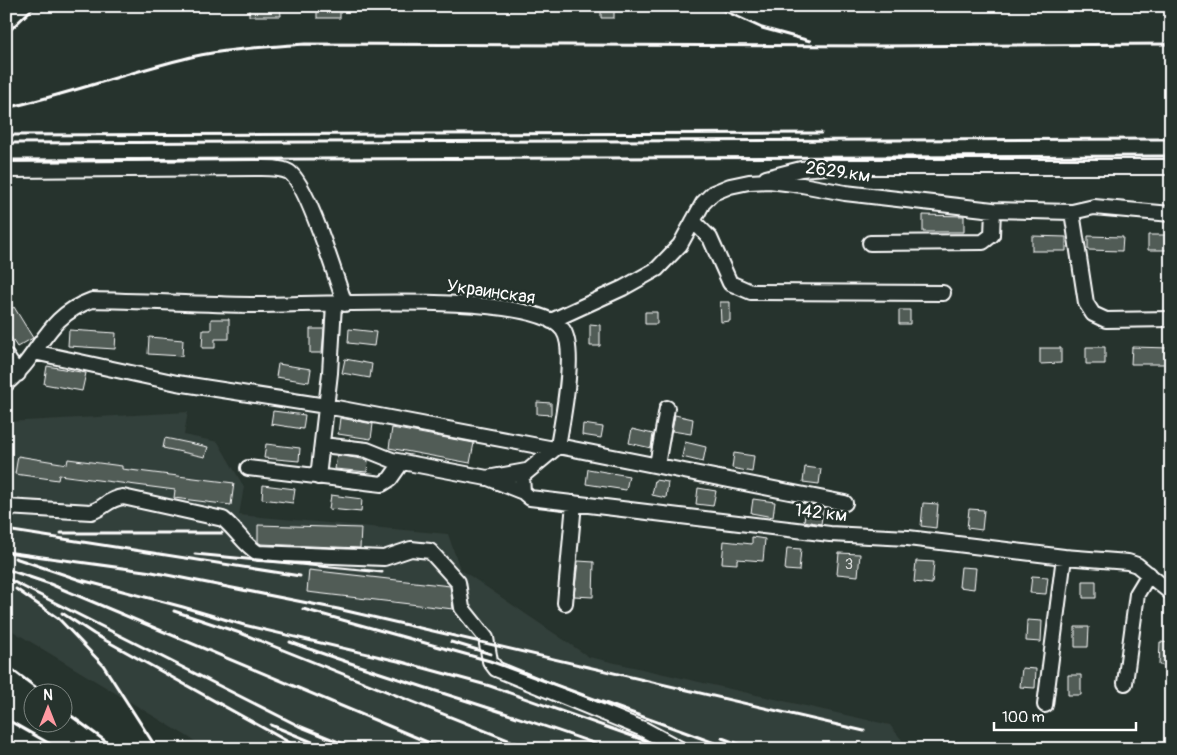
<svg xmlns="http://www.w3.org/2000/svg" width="1177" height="755" font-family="Pangolin,sans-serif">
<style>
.built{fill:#333f3a}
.building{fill:#515c57;stroke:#fff}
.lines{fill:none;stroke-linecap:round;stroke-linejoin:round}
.minor-casing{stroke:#fff;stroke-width:18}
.minor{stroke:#26332d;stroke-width:14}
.rail{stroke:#fff;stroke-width:3}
.labels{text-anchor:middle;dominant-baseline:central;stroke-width:5;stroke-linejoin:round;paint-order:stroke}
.number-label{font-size:15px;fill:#d4d6d5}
.street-label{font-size:18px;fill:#fff;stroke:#26332d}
</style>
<rect width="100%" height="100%" fill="#26332d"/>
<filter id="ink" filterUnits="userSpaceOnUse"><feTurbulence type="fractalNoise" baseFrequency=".02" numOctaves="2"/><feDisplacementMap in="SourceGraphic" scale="10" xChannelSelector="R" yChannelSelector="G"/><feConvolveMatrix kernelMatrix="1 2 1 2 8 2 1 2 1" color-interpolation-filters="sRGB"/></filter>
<g filter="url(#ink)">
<path class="built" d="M188 412 184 435 218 442 244 487 239 515 448 534 460 569 589 657 890 725 909 749H208L6 627V422Z"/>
<path class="building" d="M249 6H280L281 16H249Z
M317 6H340V18H317Z
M601 8H614V18H601Z
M923 215 964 216V232H923Z
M1148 235H1171V250H1148Z
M1032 236 1066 237V251H1032Z
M1088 236 1123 237 1122 251 1088 250Z
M720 302H730V321L721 322Z
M14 307 33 338 17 347 6 330V312Z
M899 310H910V324H899Z
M645 312H657V324H645Z
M211 319H229V339H215V348H202L203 330H211Z
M590 324 600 325V346H590Z
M310 329H324L322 353H310Z
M349 329 376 332 374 346 348 343Z
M69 330 116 333 115 349 68 346Z
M149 337 183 340 182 356 148 354Z
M1086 347H1105V364H1086Z
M1132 347 1171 348V364H1131Z
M1040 348H1061V363L1040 364Z
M345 359 372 364 370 378 342 373Z
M278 364 311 369 309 382 276 377Z
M47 366 86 373 82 391 44 384Z
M537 402 551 403V415L537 414Z
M273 411 305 415 303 429 271 424Z
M675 415 693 419 691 434 672 431Z
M340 418 373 424 371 439 338 434Z
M583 424 603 427 601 438 582 435Z
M392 428 474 443 470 463 389 448Z
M632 429 653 434 651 448 629 443Z
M165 438 208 447 205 457 163 448Z
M685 442 706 447 703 462 682 457Z
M266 444 300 448 299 461 264 458Z
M734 453 754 456 752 472 732 468Z
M337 455 368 460 367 472 335 469Z
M18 456 67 464 68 459 122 466V469L234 483 231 505 174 498 175 490 59 475 58 480 15 474Z
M805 467 821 469 819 484 803 482Z
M588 469 629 476 626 490 586 484Z
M655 480 668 482 666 498 652 495Z
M263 485 295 489 293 503 262 499Z
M698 488 716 491 713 506 696 504Z
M331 495 362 499 361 512 329 509Z
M753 499 775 502 773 517 751 513Z
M923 503 938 504 936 528 921 526Z
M806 507 823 510 821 524 804 521Z
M969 509 984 510 982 530 967 528Z
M258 525 361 528 360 548 261 544 258 542Z
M752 537 765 539 763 561 737 559V564L722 563 724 541 752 544Z
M787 548 801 549 799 571 785 570Z
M839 553 860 554 858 576 837 574Z
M578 561 594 562 593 597 574 596Z
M916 561 934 562 932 584 914 582Z
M961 567 976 568 974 589 959 587Z
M309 570 450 586 453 609 307 592Z
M1032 576 1048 577 1046 594 1030 593Z
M1083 581H1096V598H1083Z
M1027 620 1042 621 1041 642 1026 641Z
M1075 627H1089L1088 647H1075Z
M1160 642 1171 643V665H1159Z
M1022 668 1036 669 1035 688 1020 687Z
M1068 675H1081V695H1068Z"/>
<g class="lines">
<g class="minor-casing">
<path id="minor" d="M6 170 254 168C265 168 279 167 289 172 308 184 336 279 345 304
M766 178 801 169 826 167H1171
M1072 212 1086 303 1093 314 1106 320 1171 319
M693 221 710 238 730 283 751 292 943 293
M870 243 983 242 992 235 993 210
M551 321 623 288 657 269 680 245 703 203 713 193 730 186 749 182 769 181 802 185 845 193 993 210 1072 212 1094 207 1171 214
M34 352 177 383 326 406 554 449
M6 356 18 374
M6 384C42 354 44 317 92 300 145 301 198 304 251 305 305 306 533 289 563 330 577 350 562 422 558 446L845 503
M322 445 367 450 392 460 487 478 526 471
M558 446 522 476 523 492 530 498 830 534 908 538 1064 557 1128 562 1137 565 1171 593
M657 465 667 408
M248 468 382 484 390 479 402 462
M318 477 330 373 334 304
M488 478 523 492
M6 507 91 512C105 508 107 499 123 497L223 519C236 529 244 545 258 553L384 558 411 549 430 551 458 582 462 608 486 638 490 661 496 669 643 729 680 749
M565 603 574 503
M1125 683 1137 594 1149 574
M1045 705 1064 557"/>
</g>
<use href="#minor" class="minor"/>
<path class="rail" d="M714 6 762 28 810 41
M6 34 35 6
M6 108C69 94 129 72 191 57 228 49 267 47 305 44L877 46 1171 44
M6 135 821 133
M6 143 1171 139
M6 160 1171 156
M6 530 300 576
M61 533H222
M6 552 152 572 338 609 864 731
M195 554 382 572
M15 558 86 582
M6 569 50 584 444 749
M6 578 299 726 356 749
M81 580 183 607 244 625 402 662 490 686 669 749
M16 589 59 619 103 665 157 749
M303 609 490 661 731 749
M174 611 243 634 531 749
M62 613 94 634 301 749
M290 642C396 681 504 710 610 749
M451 642 491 654
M6 665 42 692
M62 709 116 749
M6 719 59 749
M271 725 329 749
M722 738 752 749"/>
</g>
</g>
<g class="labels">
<g class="number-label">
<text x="849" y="564">3</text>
</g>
<g class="street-label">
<text transform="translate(838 172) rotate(8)">2629 км</text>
<text transform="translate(491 292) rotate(8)">Украинская</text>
<text transform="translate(821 513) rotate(6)">142 км</text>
</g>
</g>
<rect width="1177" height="755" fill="none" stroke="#26332d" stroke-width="25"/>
<rect x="12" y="12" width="1152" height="730" fill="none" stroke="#fff" stroke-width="2" filter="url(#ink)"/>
<g transform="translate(48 708)"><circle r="24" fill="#26332d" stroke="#7d8581"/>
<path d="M0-4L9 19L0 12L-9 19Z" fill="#ff9aa2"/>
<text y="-8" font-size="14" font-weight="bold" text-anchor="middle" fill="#ffffff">N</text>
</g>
<path d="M994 722v8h142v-8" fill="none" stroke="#ffffff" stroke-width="2.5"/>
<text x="1002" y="722" font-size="15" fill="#ffffff" stroke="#26332d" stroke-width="4" paint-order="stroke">100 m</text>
</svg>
